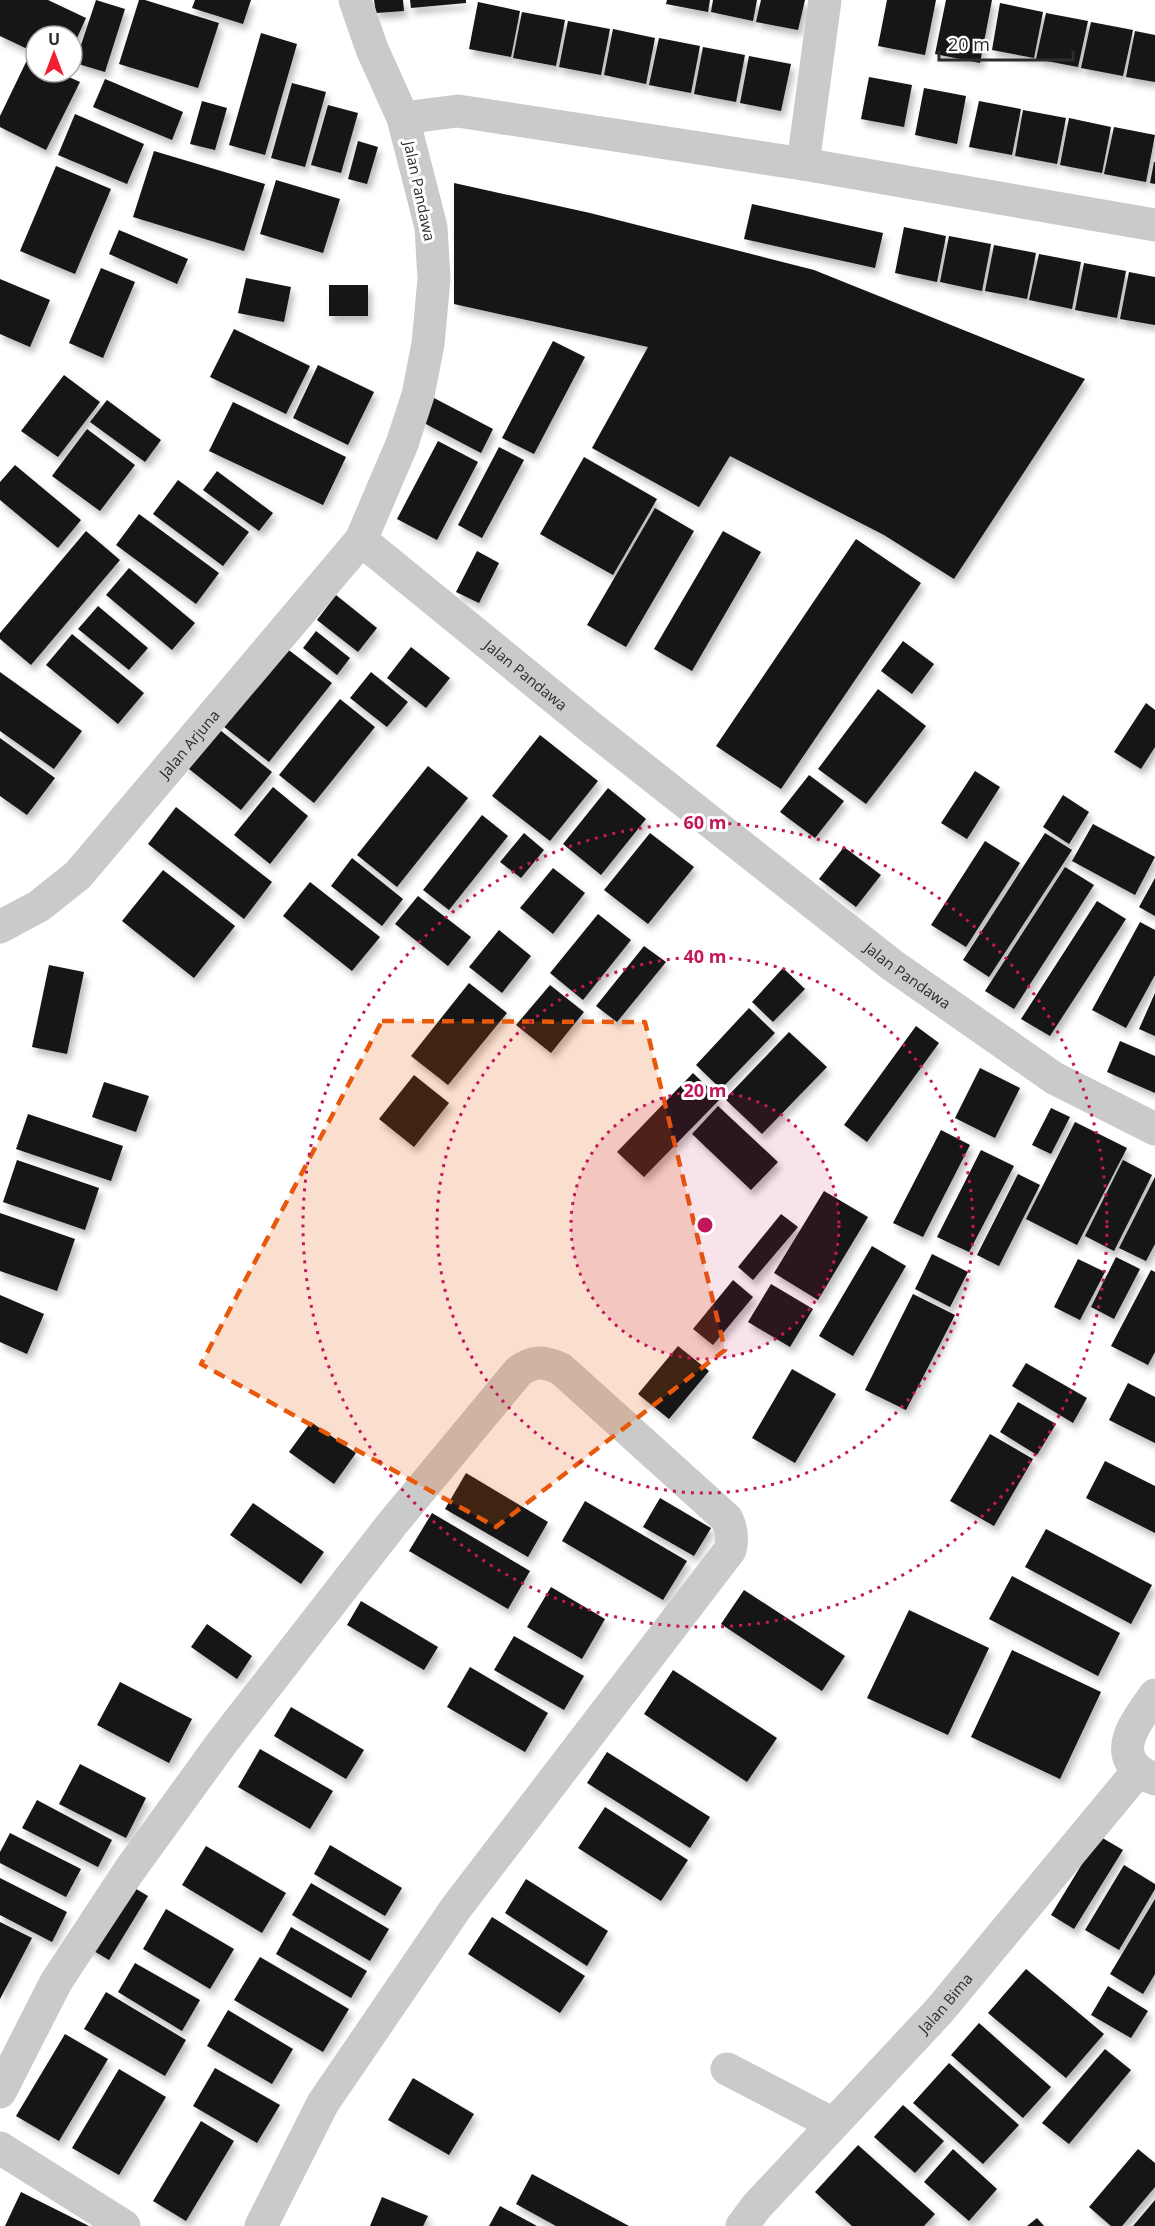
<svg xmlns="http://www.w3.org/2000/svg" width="1155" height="2226" font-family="'Open Sans',sans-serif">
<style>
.building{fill:#141414;filter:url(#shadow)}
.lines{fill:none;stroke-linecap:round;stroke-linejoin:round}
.street{stroke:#cacaca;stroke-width:33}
.marked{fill:#e8590c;fill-opacity:0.2;stroke:#e8590c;stroke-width:4.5;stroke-dasharray:12 8;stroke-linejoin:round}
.ring{fill:none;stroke:#c2185b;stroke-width:3;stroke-dasharray:3 6}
.labels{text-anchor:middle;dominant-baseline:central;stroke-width:6;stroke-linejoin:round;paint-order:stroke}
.street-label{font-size:15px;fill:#2d2d2d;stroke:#fff}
.centre{fill:#c2185b;stroke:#fff;stroke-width:3}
.ring-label{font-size:18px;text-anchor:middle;font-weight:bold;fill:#c2185b;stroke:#fff;stroke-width:6;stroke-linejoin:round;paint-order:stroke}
</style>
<defs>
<filter id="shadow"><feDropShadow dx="3.5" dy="6" stdDeviation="3" flood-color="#0004"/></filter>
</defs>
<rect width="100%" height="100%" fill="#fff"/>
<path class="building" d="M0 0H48L86 18 72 49V36H36V53L0 36Z
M96 0 125 9 105 72 75 63Z
M139 0H145L219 23 198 88 119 64Z
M195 0H251L243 24 192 8Z
M374 0H403L404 11 376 13Z
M410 0H466V3L411 8Z
M667 0H710L708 12 666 4Z
M713 0H757L753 21 711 12Z
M761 0H805L798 30 756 22Z
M887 0H936L925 55 878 46Z
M946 0H992L980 63 935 54Z
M478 2 520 11 511 57 469 49Z
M1000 3 1043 12 1034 58 992 50Z
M522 12 565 20 556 66 513 58Z
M1046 13 1088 21 1078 67 1036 59Z
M568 21 610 29 601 75 559 67Z
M1091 22 1133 30 1123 76 1081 68Z
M613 29 655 38 646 84 604 75Z
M1135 31 1155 35V82L1126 77Z
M261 33 297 44 265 155 229 145Z
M659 38 700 46 691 93 649 85Z
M703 47 745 55 736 102 694 94Z
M749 56 791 64 781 111 740 103Z
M28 58 36 61V72H58L80 82 46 150 0 127V116Z
M869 77 912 85 904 127 861 119Z
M105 79 183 112 172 140 93 107Z
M292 83 326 92 305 167 271 158Z
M924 88 966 96 957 144 915 135Z
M202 101 227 108 215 150 190 144Z
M979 101 1021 109 1012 155 969 147Z
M328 105 358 113 341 173 311 165Z
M1023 110 1066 118 1057 164 1015 156Z
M75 114 144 144 127 184 58 155Z
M1069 118 1111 127 1102 173 1060 165Z
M1114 127 1155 135 1146 182 1104 174Z
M358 141 378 147 367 184 348 179Z
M154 151 265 184 244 251 133 217Z
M1154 162H1155V184L1150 183Z
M56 166 111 189 75 274 20 251Z
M276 180 340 199 323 253 260 234Z
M454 183 590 213 814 270 1085 379 954 579 884 535 730 456 699 507 592 448 648 347 454 304Z
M752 204 883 233 875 268 744 239Z
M904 227 946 236 937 282 895 273Z
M119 230 188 259 177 284 109 254Z
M949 236 991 244 982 291 940 282Z
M994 245 1036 253 1027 299 985 291Z
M1039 254 1081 262 1072 309 1029 300Z
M1084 263 1126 271 1117 318 1075 310Z
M101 268 135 282 103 358 69 343Z
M1129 272 1155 277V325L1120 319Z
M246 278 291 287 284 322 238 313Z
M0 279 50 300 30 347 0 334Z
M329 285H368V316H329Z
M234 329 310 366 286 414 210 377Z
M553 341 585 357 534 454 502 438Z
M318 365 374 392 348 445 293 418Z
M64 375 100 402 58 457 21 431Z
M434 398 493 429 481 453 422 422Z
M107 400 161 440 145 462 90 422Z
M233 402 346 457 323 505 209 451Z
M87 429 135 465 100 511 52 476Z
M438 441 478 462 437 540 397 519Z
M499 447 524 460 482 538 458 525Z
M584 457 657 499 613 575 540 534Z
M15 465 81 520 58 548 0 500V482Z
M217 471 273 513 259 531 203 490Z
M178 480 249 532 223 566 153 514Z
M655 508 694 531 626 647 587 625Z
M139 514 219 573 196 604 116 545Z
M86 531 120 560 31 665 0 639V633Z
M723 531 761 552 692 671 654 649Z
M856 539 921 583 781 789 716 746Z
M477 551 499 563 479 603 456 592Z
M129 568 195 623 172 650 106 595Z
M336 595 377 628 358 652 317 620Z
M98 606 148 648 129 670 78 629Z
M316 631 350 658 337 675 303 648Z
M72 634 144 693 118 724 46 665Z
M903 641 934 664 912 694 881 671Z
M411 647 450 678 426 708 387 678Z
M286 648 332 683 269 762 223 726Z
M0 672 82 731 54 769 0 731Z
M371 672 408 702 387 727 350 698Z
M878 689 926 726 866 804 818 769Z
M340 699 375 727 314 803 279 775Z
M1146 703 1155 710V747L1141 769 1114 752Z
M215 726 272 772 241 810 184 765Z
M540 735 598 781 550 841 492 796Z
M0 738 55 778 27 815 0 796Z
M428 766 468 798 397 887 357 855Z
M975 771 1000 787 967 839 941 823Z
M809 775 844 801 815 838 780 812Z
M273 787 308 816 270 864 234 835Z
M608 788 646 819 601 875 563 844Z
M1063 795 1089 812 1069 844 1043 827Z
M176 807 272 882 244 919 148 844Z
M482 815 508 836 449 910 423 890Z
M1093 824 1155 857 1135 895 1072 861Z
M524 833 544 850 521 878 500 862Z
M650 833 694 867 648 924 604 890Z
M1045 833 1072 850 989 977 963 960Z
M985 841 1020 863 966 947 931 925Z
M844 847 881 875 856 907 819 879Z
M352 858 403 899 382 926 331 886Z
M1065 867 1094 885 1014 1009 985 991Z
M553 868 585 893 553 934 520 908Z
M163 870 235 926 194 978 122 921Z
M1155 878V916L1139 907Z
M310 882 380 937 352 971 283 916Z
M418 896 471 937 448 966 395 924Z
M1097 901 1126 919 1050 1036 1021 1019Z
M598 914 631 940 583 1000 550 973Z
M1140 922 1155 930V975L1126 1028 1092 1010Z
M499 930 531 956 502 993 469 967Z
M644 946 666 962 617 1022 596 1006Z
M49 965 84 972 67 1054 32 1047Z
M783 968 805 989 773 1022 752 1002Z
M469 983 507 1013 448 1085 411 1056Z
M550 985 584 1012 551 1053 516 1025Z
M1155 993V1036L1139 1029Z
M749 1008 775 1033 721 1089 696 1065Z
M916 1026 939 1043 867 1142 844 1125Z
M789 1032 827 1067 762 1134 725 1099Z
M1120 1041 1155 1056V1093L1107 1072Z
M980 1068 1020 1088 995 1138 955 1118Z
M693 1073 720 1099 644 1177 617 1152Z
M414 1075 449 1103 414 1147 379 1119Z
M104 1082 149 1096 136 1132 92 1117Z
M718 1106 778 1162 751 1190 692 1134Z
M1051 1108 1070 1117 1051 1154 1032 1145Z
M28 1114 123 1146 111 1181 16 1149Z
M1075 1122 1127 1148 1077 1245 1026 1219Z
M941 1130 970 1145 923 1237 893 1223Z
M981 1150 1014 1166 969 1252 937 1237Z
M17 1160 99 1188 85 1230 3 1202Z
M1123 1160 1152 1175 1114 1251 1085 1236Z
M1018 1174 1040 1185 999 1266 977 1255Z
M1155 1177V1244L1146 1261 1119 1248Z
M824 1191 868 1217 818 1300 774 1273Z
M0 1213 75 1239 57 1291 0 1271Z
M781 1214 798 1227 753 1280 738 1267Z
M872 1246 906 1266 853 1356 819 1336Z
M932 1254 968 1272 950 1307 915 1289Z
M1116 1257 1140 1269 1114 1319 1091 1307Z
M1078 1259 1105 1272 1080 1320 1054 1307Z
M1151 1270 1155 1272V1352L1148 1365 1111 1346Z
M733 1280 753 1297 713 1345 693 1329Z
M771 1284 813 1309 790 1347 748 1322Z
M913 1294 955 1315 906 1410 865 1390Z
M0 1295 44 1314 27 1354 0 1342Z
M678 1346 709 1371 669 1419 638 1394Z
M1026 1363 1087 1398 1073 1423 1012 1386Z
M792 1369 836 1394 795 1463 752 1438Z
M1128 1383 1155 1397V1443L1109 1420Z
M1018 1402 1056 1424 1037 1455 1000 1432Z
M311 1422 356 1453 334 1484 289 1452Z
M990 1434 1033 1459 994 1526 950 1501Z
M1105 1461 1155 1486V1533L1086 1498Z
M466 1473 548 1522 528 1557 445 1509Z
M660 1498 711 1528 694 1556 643 1527Z
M585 1501 687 1561 663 1600 562 1541Z
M253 1503 324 1552 301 1584 230 1535Z
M432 1513 530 1571 508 1609 409 1551Z
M1046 1529 1152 1585 1131 1624 1025 1567Z
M1012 1576 1120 1633 1098 1676 989 1619Z
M551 1587 605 1619 582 1659 527 1627Z
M744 1590 845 1656 822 1691 721 1624Z
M361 1601 438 1647 424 1670 347 1625Z
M909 1610 989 1648 948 1735 867 1698Z
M207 1624 252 1656 237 1679 191 1647Z
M514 1636 584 1676 564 1710 494 1670Z
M1012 1650 1101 1692 1060 1779 971 1737Z
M470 1667 548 1713 525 1752 447 1707Z
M673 1670 777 1738 747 1782 644 1714Z
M120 1682 192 1719 169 1763 97 1725Z
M291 1707 364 1750 346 1779 274 1736Z
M260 1749 333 1791 310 1829 238 1787Z
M607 1752 710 1817 690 1848 587 1783Z
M80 1764 146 1798 126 1838 59 1804Z
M37 1800 112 1840 98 1867 22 1828Z
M605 1807 688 1860 661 1901 578 1848Z
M10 1833 81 1869 66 1897 0 1863V1852Z
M1099 1836 1123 1850 1074 1929 1051 1915Z
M330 1845 402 1888 385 1916 314 1874Z
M206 1846 286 1893 262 1933 182 1885Z
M1124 1865 1155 1884V1889L1119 1950 1085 1930Z
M0 1878 67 1912 52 1942 0 1915Z
M526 1879 608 1931 587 1966 505 1913Z
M126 1883 148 1896 109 1960 87 1947Z
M311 1883 389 1929 370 1961 292 1915Z
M1155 1899V1974L1143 1994 1110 1974Z
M166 1909 234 1949 210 1989 143 1949Z
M492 1917 585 1976 560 2013 468 1954Z
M0 1922 32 1938 0 1999Z
M291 1927 367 1971 351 1998 276 1954Z
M260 1957 349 2009 323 2052 234 2000Z
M135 1963 200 2000 182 2031 118 1992Z
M1026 1969 1104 2034 1066 2078 988 2013Z
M1108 1986 1148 2011 1131 2038 1091 2015Z
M106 1992 186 2040 165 2076 84 2029Z
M228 2010 293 2049 272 2084 207 2046Z
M979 2023 1051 2087 1023 2118 951 2055Z
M65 2034 108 2059 59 2141 16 2116Z
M1105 2049 1131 2070 1069 2144 1042 2123Z
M949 2063 1019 2125 983 2164 913 2103Z
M215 2068 280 2105 257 2143 193 2106Z
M119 2069 166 2097 119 2175 72 2148Z
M413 2078 474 2114 449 2155 388 2120Z
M903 2105 944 2141 915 2173 874 2137Z
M201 2121 234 2141 186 2221 153 2201Z
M858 2145 935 2214 924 2226H852L815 2192Z
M953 2149 997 2189 969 2221 924 2182Z
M1138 2149 1155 2163V2187L1122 2226H1111L1089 2207Z
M532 2174 629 2226H556L516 2204Z
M21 2192 89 2226H5Z
M382 2197 428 2216 423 2226H370Z
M1155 2200V2226H1133Z
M500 2206 537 2226H489Z
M1037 2218 1044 2226H1027Z"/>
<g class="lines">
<g class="street">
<path d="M403 118 458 111 803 164 1155 225"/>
<path d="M803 164 825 0"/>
<path id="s1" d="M361 540 589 726 892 965 1054 1078 1155 1129"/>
<path id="s2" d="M0 927 39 906 78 875 361 540 402 444 418 395 428 344 434 279 431 227 403 118 372 49 355 0"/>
<path d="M1155 1695C1141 1715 1112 1748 1138 1770 1143 1774 1150 1777 1155 1779"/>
<path d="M727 2069 833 2124"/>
<path d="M0 2092 56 1982 129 1871 221 1744 392 1524 518 1372C533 1360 544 1361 561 1369L727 1519C732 1530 733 1539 730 1550L456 1908 323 2103 261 2226"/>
<path d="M0 2148 124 2226"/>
<path id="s3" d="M742 2226 756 2207 939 2011 1138 1771"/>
</g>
</g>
<path class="marked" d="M382 1021 645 1022 725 1350 496 1527 201 1364Z"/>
<circle cx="705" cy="1225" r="134" fill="#c2185b" fill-opacity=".12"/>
<g class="ring">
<circle cx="705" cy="1225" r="134"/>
<circle cx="705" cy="1225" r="268"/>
<circle cx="705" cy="1225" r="402"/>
</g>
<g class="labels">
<g class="street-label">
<text transform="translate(420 191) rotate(78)">Jalan Pandawa</text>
<text stroke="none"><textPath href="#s1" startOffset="213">Jalan Pandawa</textPath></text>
<text stroke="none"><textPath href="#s2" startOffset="266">Jalan Arjuna</textPath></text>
<text stroke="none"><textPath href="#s1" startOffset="699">Jalan Pandawa</textPath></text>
<text stroke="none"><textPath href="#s3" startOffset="302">Jalan Bima</textPath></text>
</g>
</g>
<circle cx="705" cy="1225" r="9" class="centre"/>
<g class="ring-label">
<text x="705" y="829">60 m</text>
<text x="705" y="963">40 m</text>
<text x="705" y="1097">20 m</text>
</g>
<g transform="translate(54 54)"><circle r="28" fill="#ffffff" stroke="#ababab" stroke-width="1.5"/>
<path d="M0-4.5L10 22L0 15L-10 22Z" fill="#f41e33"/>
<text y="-9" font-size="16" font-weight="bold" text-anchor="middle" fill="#2d2d2d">U</text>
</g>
<path d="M939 51v9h134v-9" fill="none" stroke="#2d2d2d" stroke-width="3"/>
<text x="948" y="51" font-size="18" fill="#2d2d2d" stroke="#ffffff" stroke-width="4.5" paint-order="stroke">20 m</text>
</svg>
